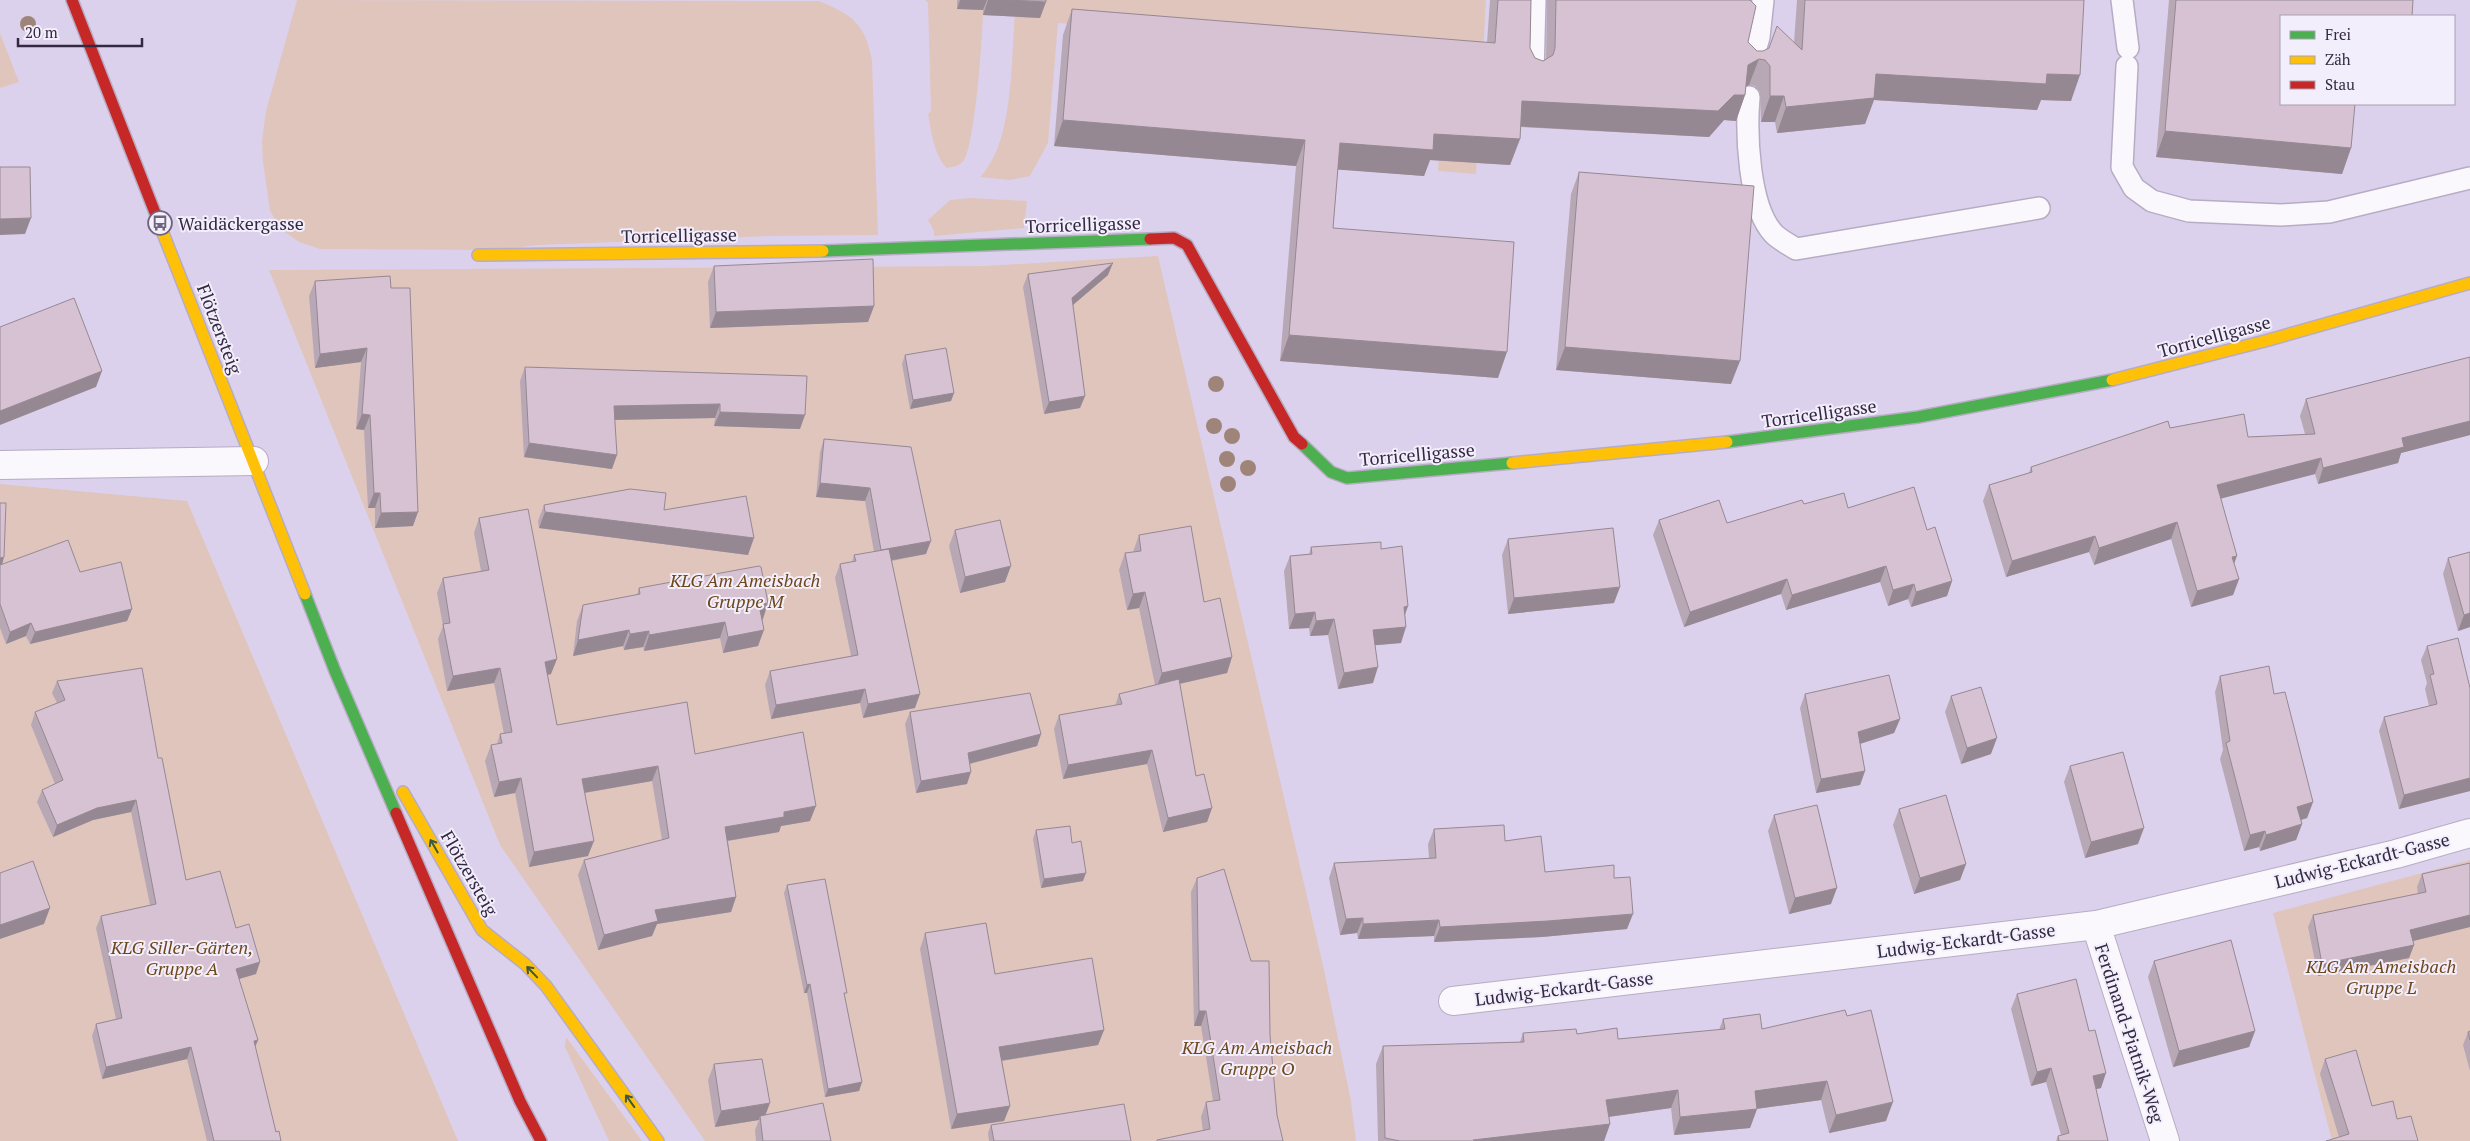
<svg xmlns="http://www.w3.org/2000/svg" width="2470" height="1141" font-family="'PT Serif',serif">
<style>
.green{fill:#e0c5bd}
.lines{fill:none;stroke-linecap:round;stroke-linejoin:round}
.lane-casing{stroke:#b7acc4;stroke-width:24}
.street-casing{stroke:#b7acc4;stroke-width:30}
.fast-casing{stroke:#b7acc4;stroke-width:14}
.slow-casing{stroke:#b7acc4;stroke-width:14}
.jam-casing{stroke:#b7acc4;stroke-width:14}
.lane{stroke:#faf8fc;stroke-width:21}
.street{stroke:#faf8fc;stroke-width:28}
.fast{stroke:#4caf50;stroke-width:11}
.slow{stroke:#ffc107;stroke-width:11}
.jam{stroke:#c62828;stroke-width:11}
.tree{fill:#9f8579}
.wall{fill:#b8a7b5}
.shaded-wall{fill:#968893}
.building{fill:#d6c2d2;stroke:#968893}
.oneway{stroke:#3c5847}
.labels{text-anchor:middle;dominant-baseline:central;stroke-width:4;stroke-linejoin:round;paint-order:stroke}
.poi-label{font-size:18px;fill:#342942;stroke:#f3eefb;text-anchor:start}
.street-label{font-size:18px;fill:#342942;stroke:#f3eefb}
.park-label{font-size:18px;font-style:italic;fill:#6d461b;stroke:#f3eefb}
</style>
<rect width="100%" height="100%" fill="#dcd1ec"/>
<path class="green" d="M297 0 819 1C852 15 865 23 872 60L878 235 771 236 538 245 496 250 320 249 299 242 282 230 270 211 263 162 262 141 266 111Z
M925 0H957V9L983 10C983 34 975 144 964 160 960 166 953 167 947 168 934 156 931 130 928 114L931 111 928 3Z
M1042 0H1486L1476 174 1438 171 1446 54 1058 23 1048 143 1030 176 1010 180 980 177C1014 143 1011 59 1015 12Z
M0 33 19 82 0 88Z
M970 198 1027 201 1024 228 934 236V231L928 220 950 200Z
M1158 256 1323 965 1351 1101 1356 1141H705L500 845 269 270 984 266Z
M0 484 187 501 458 1141H0Z
M2470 860V1141H2332L2273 913Z
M566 1037 642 1141H609L565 1047Z"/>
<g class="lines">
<g class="lane-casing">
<path id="lane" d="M2122 0 2128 48
M1751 65 1759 37 1763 0
M2127 66 2122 167 2134 188 2152 201 2189 211 2281 215 2329 212 2470 178
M1533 74 1535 0
M1749 97C1746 132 1748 207 1774 234 1780 240 1790 245 1796 249L2039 208"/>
</g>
<g class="street-casing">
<path id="street" d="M0 465 254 461
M2096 925 2165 1141
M1453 1001 2096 925 2396 854 2470 833"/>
</g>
<g class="fast-casing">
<path id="fast" d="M823 251 1150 239
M1727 442 1918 417 2112 380
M1302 444 1331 472 1347 478 1512 463
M305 594 335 671 396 813"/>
</g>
<g class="slow-casing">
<path id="slow" d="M159 223 305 594
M478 255 823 251
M2112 380 2265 341 2470 283
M1512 463 1727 442
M403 792 482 930 525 964 546 986 658 1141"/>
</g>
<g class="jam-casing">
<path id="jam" d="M72 0 159 223
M1150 239 1174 238 1187 245 1294 437 1302 444
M396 813 520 1101 541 1141"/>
</g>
<use href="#lane" class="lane"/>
<use href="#street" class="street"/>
<use href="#fast" class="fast"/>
<use href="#slow" class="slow"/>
<use href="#jam" class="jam"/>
</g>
<g class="tree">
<circle cx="28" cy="24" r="8"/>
<circle cx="1216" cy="384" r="8"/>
<circle cx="1214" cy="426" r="8"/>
<circle cx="1232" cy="436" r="8"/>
<circle cx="1227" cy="459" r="8"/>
<circle cx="1248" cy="468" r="8"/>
<circle cx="1228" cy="484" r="8"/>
</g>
<path class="wall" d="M957 0H1046L1040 18 983 15V10L957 9Z
M1490 0H1531L1530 48 1535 58 1543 61 1546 59 1547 0H1750L1748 42 1757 51H1763L1794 43 1797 0H2084L2071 101 2041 100 2037 110 1874 100 1865 124 1777 133 1775 122H1761L1760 92 1755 86 1749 85 1746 86 1745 95 1736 121 1724 120 1709 137 1520 127V139L1510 165 1430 160 1424 176 1338 169 1333 228 1498 378 1280 361 1296 166 1054 146 1063 35 1072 9 1487 43Z
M2169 0H2413L2281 16 2351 148 2342 174 2156 157Z
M1579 172 1731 384 1556 370 1571 194Z
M714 266 874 306 868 322 710 328 708 282Z
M1028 274 1108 275 1073 305 1085 396 1080 408 1044 414 1023 287Z
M390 276 413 526 375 528V508H368L364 430 356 429 361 362 315 368 309 296 315 281Z
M905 355 954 393 951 401 910 409 902 364Z
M2470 357V435L2401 453 2398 463 2318 484 2315 474 2221 498 2234 564 2239 579 2233 595 2191 607 2171 539 2094 565 2089 552 2006 577 1983 501 1989 485 2029 473 2031 467 2170 428 2248 437 2305 434 2300 416 2306 399Z
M525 367 807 376 800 429 714 426 715 418 615 420 612 469 524 457 520 381Z
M824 439 911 447 926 554 892 561 915 708 863 718 860 703 771 719 765 685 770 671 851 656 835 578 840 564 852 562 854 555 874 552 865 501 816 497 820 452Z
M0 503 2 564 80 572 132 609 127 621 30 644 26 636 6 644 0 628Z
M1804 504 1848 508 1927 530 1952 581 1947 596 1911 607 1908 599 1888 606 1880 582 1786 610 1781 594 1684 627 1653 535 1659 520 1727 523Z
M544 505 664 510 748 555 539 528 538 521Z
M479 518 551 674 547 675 557 725 695 754 810 821 781 826 779 832 728 841 736 897 731 912 657 924 652 936 598 950 578 875 584 860 662 840 652 781 585 793 588 856 529 867 515 793 494 797 485 761 491 745 497 744 500 734H504L494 683 447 691 438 639 443 626 437 593 443 578 481 571 474 533Z
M955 530 1005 582 960 593 949 546Z
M1139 535 1204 602 1232 657 1227 673 1180 684 1196 776 1212 808 1207 822 1163 832 1147 764 1063 779 1054 729 1059 715 1115 706 1119 694 1155 685 1139 608 1127 610 1119 570 1125 553 1133 552Z
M1508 539 1614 603 1508 614 1502 555Z
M1311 547 1381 549 1408 606 1405 615 1401 643 1375 645 1373 683 1338 689 1328 635 1310 636 1309 628 1289 629 1284 571 1290 556 1309 554Z
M2448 558 2470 627 2458 631 2443 574Z
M639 588 763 619 758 646 723 653 720 638 644 651 643 647 624 650 623 646 573 656 577 621 583 605 637 595Z
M2427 646 2470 688V791L2399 809 2379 731 2384 717 2429 706 2425 689 2427 683 2421 660Z
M2220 676 2274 694 2313 802 2307 818 2301 820 2302 824 2296 840 2260 851 2259 847 2244 851 2220 759 2223 750 2215 692Z
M57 681 158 758 186 880 236 928 256 974 239 979 258 1040 255 1047 276 1132 281 1141H207L187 1059 102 1079 92 1036 96 1024 116 1019 96 928 101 916 150 905 131 812 93 820 53 837 37 802 42 790 55 784 31 725 35 712 57 703 52 693Z
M1805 694 1900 719 1894 733 1860 744 1865 771 1860 785 1816 793 1800 708Z
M1951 696 1991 754 1961 764 1945 712Z
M910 712 1041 734 1037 746 970 764 967 784 916 793 905 724Z
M2070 766 2138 844 2085 858 2064 782Z
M1899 809 1966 864 1960 880 1914 894 1893 825Z
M1774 815 1831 904 1789 914 1768 831Z
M1434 829 1505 841 1545 872 1614 878 1627 929 1542 937 1434 942V936L1358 939 1357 933 1340 935 1329 878 1334 863 1429 859 1428 844Z
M1036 830 1072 843 1083 881 1041 888 1033 839Z
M2470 863V927L2413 941 2414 945 2409 958 2318 976 2308 927 2313 915 2418 894 2417 887 2422 874Z
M1197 878 1270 1035 1277 1115 1283 1141H1157V1140L1203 1131 1201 1117 1206 1102 1213 1101 1201 1026H1194L1191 892Z
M787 885 845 998 862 1082 859 1091 825 1097 807 993H804L784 893Z
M925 933 995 974 1104 1030 1098 1045 1002 1061 1010 1106 1004 1121 951 1129 920 949Z
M2154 961 2255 1031 2249 1047 2173 1067 2148 977Z
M2017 994 2089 1031 2101 1088 2096 1089 2108 1141H2056L2058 1136 2061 1135 2046 1082 2031 1086 2011 1009Z
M1847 1016 1886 1121 1829 1133 1821 1100 1757 1109 1750 1128 1674 1135 1671 1108 1609 1117 1610 1124 1604 1141H1378L1376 1064 1383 1046 1520 1042 1523 1033 1577 1034 1618 1039 1719 1030 1723 1019 1762 1029Z
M2470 1031V1071L2463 1045 2468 1032Z
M2325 1059 2372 1106 2397 1119 2339 1137 2320 1074Z
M714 1064 765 1115 831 1141H756L755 1130 759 1120 715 1127 708 1080Z
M991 1125 1131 1141H989L988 1133Z"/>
<path class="shaded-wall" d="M960 0H987L983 10 957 9Z
M988 0H1009L1046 2 1040 18 983 15Z
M1759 59 1749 85 1738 91 1748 65Z
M1876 74H2047L2080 75 2071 101 2041 100 2037 110 1874 100 1865 124 1777 133 1786 107Z
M1734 95H1745L1736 121 1724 120 1709 137 1512 126 1522 101Z
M1770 96H1784L1775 122H1761Z
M1063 120 1305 140 1296 166 1054 146Z
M2165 131 2351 148 2342 174 2156 157Z
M1434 134 1520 139 1510 165 1430 160 1424 176 1330 169 1340 143Z
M31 218 25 234 0 235V219Z
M1113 263 1108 275 1067 310 1072 298Z
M874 306 868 322 710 328 716 312Z
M1289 335 1507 352 1498 378 1280 361Z
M1565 347 1740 361 1731 384 1556 370Z
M367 348 361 362 315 368 320 354Z
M102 371 96 387 0 425V411Z
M954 393 951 401 910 409 913 400Z
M1085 396 1080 408 1044 414 1049 402Z
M720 404 715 418 608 420 614 406Z
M720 412 805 415 800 429 714 426Z
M362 414 370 415 364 430 356 429Z
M2470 421V435L2401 453 2398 463 2318 484 2323 468 2402 438Z
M529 443 617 455 612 469 524 457Z
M2321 458 2315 474 2212 501 2217 485Z
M820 483 870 488 865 501 816 497Z
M374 493H380L375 508H368Z
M418 512 413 526 375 528 381 513Z
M545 512 754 538 748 555 539 528Z
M2177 522 2171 539 2094 565 2099 548Z
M2095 536 2089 552 2006 577 2012 561Z
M931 541 926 554 876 563 881 550Z
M2237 556 2231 572 2232 557Z
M4 557 2 565 0 566V558Z
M1011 566 1005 582 960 593 965 577Z
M1886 566 1880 582 1786 610 1792 595Z
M1787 579 1781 594 1684 627 1690 612Z
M2239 579 2233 595 2191 607 2197 591Z
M1952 581 1947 596 1911 607 1916 592Z
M1914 584 1908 599 1888 606 1893 590Z
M1620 587 1614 603 1508 614 1514 598Z
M1145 592 1139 608 1127 610 1133 594Z
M768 603 763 619 753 621 759 605Z
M1408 606 1402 622 1404 607Z
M132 609 127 621 30 644 35 632Z
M1315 612 1309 628 1289 629 1295 614Z
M2470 613V627L2458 631 2464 615Z
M1334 619 1328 635 1310 636 1316 621Z
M725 622 720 638 644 651 649 635Z
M31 623 26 636 6 644 10 632Z
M1406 627 1401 643 1367 646 1373 630Z
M629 630 623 646 573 656 578 640Z
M764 630 758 646 723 653 728 637Z
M649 631 643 647 624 650 630 634Z
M1232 657 1227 673 1156 689 1162 673Z
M557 659 551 674 539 677 545 662Z
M1378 667 1373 683 1338 689 1344 673Z
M500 668 494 683 447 691 453 676Z
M865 689 860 703 771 719 776 705Z
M920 694 915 708 863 718 868 704Z
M1900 719 1894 733 1853 746 1858 732Z
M1041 734 1037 746 964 765 968 753Z
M1997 738 1991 754 1961 764 1967 748Z
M1152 750 1147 764 1063 779 1068 765Z
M658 766 652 781 577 794 582 779Z
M1865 771 1860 785 1816 793 1821 779Z
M971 772 967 784 916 793 921 781Z
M521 778 515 793 494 797 499 782Z
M2470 778V791L2399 809 2404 795Z
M136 800 131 812 93 820 53 837 57 825 97 808Z
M2313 802 2307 818 2291 823 2297 807Z
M816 806 810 821 781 826 779 832 720 842 725 827 784 812Z
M1212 808 1207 822 1163 832 1168 818Z
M2302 824 2296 840 2260 851 2266 835Z
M2144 828 2138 844 2085 858 2091 842Z
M2265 831 2259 847 2244 851 2250 835Z
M594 841 588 856 529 867 534 852Z
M1966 864 1960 880 1914 894 1920 878Z
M1086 873 1083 881 1041 888 1044 879Z
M1837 888 1831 904 1789 914 1795 898Z
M736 897 731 912 657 924 652 936 598 950 604 935 655 910Z
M50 908 44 924 0 939V925Z
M1633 914 1627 929 1542 937 1434 942 1440 927Z
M2470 915V927L2405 943 2410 930Z
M1363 918 1357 933 1340 935 1346 919Z
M1439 920 1434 936 1358 939 1363 924Z
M2414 945 2409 958 2318 976 2322 964Z
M260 962 256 974 232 981 236 969Z
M810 984 807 993H804L807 985Z
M1199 1011H1206L1201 1026H1194Z
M1104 1030 1098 1045 993 1062 999 1047Z
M2255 1031 2249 1047 2173 1067 2179 1051Z
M258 1040 253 1052 254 1041Z
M191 1047 187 1059 102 1079 106 1067Z
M2051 1068 2046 1082 2031 1086 2037 1072Z
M2106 1073 2101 1088 2088 1091 2093 1076Z
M1827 1081 1821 1100 1748 1110 1755 1091Z
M862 1082 859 1091 825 1097 828 1089Z
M1678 1090 1671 1108 1600 1118 1606 1100Z
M1893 1102 1886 1121 1829 1133 1836 1115Z
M770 1103 764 1119 760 1116 759 1120 715 1127 721 1111Z
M1010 1106 1004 1121 951 1129 957 1114Z
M1757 1109 1750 1128 1674 1135 1680 1117Z
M1610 1124 1604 1141H1473V1140Z"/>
<path class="building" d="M1009 0H1046V2Z
M1498 0H1531L1530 48 1535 58 1543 61 1553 55 1555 48 1556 0H1750L1756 6 1748 42 1757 51H1763L1769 48 1777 26 1802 50 1805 0H2084L2080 75 2047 74 2046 84 1876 74 1874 98 1786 107 1784 96H1770V66L1765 60 1759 59 1748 65 1745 95H1734L1718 111 1522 101 1520 139 1434 134 1433 150 1340 143 1333 228 1514 242 1507 352 1289 335 1305 140 1063 120 1072 9 1495 43Z
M2176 0H2413L2412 16H2281V104H2355L2351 148 2165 131Z
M0 167H30L31 218 0 219Z
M1579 172 1754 186 1740 361 1565 347Z
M873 259 874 306 716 312 714 266Z
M1113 263 1072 298 1085 396 1049 402 1028 274Z
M390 276 391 288H410L418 512 381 513 380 493H374L370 415 362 414 367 348 320 354 315 281Z
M74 298 102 371 0 411V327Z
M946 348 954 393 913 400 905 355Z
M2470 357V421L2402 438 2404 447 2323 468 2321 458 2217 485 2237 556 2232 557 2239 579 2197 591 2177 522 2099 548 2095 536 2012 561 1989 485 2032 472 2031 467 2168 421 2170 428 2244 414 2248 437 2315 434 2306 399Z
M525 367 807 376 805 415 720 412V404L614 406 617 455 529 443Z
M824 439 911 447 931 541 881 550 870 488 820 483Z
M1914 487 1927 530 1935 527 1952 581 1916 592 1914 584 1893 590 1886 566 1792 595 1787 579 1690 612 1659 520 1719 500 1727 523 1802 500 1804 504 1844 493 1848 508Z
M630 489 666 493 664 510 746 496 754 538 545 512 544 505Z
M0 503H6L4 557 0 558Z
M528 509 557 659 545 662 557 725 687 702 695 754 803 732 816 806 784 812V817L725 827 736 897 655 910 658 921 604 935 584 860 669 838 658 766 582 779 594 841 534 852 521 778 499 782 491 745 502 743 500 734 512 732 500 668 453 676 443 624 450 623 443 578 489 570 479 518Z
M1000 520 1011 566 965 577 955 530Z
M1191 526 1204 602 1220 598 1232 657 1162 673 1145 592 1133 594 1125 553 1141 551 1139 535Z
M1613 528 1620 587 1514 598 1508 539Z
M68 540 80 572 121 562 132 609 35 632 31 623 10 632 0 604V565Z
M1381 542V549L1402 546 1408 606 1404 607 1406 627 1373 630 1378 667 1344 673 1334 619 1316 621 1315 612 1295 614 1290 556 1312 554 1311 547Z
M889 549 920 694 868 704 865 689 776 705 770 671 858 655 840 564 856 561 854 555Z
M2470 552V613L2464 615 2448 558Z
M759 566 761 567 768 603 759 605 764 630 728 637 725 622 649 635V631L630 634 629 630 578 640 583 605 640 594 639 588Z
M2458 638 2470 688V778L2404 795 2384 717 2437 704 2430 675 2434 674 2427 646Z
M2269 666 2274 694 2285 692 2313 802 2297 807 2302 824 2266 835 2265 831 2250 835 2226 743 2230 741 2220 676Z
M142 668 158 758H162L186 880 220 871 236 928 249 924 260 962 236 969 258 1040 254 1041 276 1132 279 1131 281 1141H214L191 1047 106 1067 96 1024 122 1018 101 916 156 904 136 800 97 808 57 825 42 790 63 780 35 712 65 700 57 681Z
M1889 675 1900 719 1858 732 1865 771 1821 779 1805 694Z
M1179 679 1196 776 1204 774 1212 808 1168 818 1152 750 1068 765 1059 715 1122 704 1119 694Z
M1981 687 1997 738 1967 748 1951 696Z
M1030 693 1041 734 968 753 971 772 921 781 910 712Z
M2123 752 2144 828 2091 842 2070 766Z
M1946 795 1966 864 1920 878 1899 809Z
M1817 805 1837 888 1795 898 1774 815Z
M1504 825 1505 841 1541 836 1545 872 1614 865V878L1630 877 1633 914 1548 921 1440 927 1439 920 1363 924V918L1346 919 1334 863 1436 858 1434 829Z
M1070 826 1072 843 1081 841 1086 873 1044 879 1036 830Z
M33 861 50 908 0 925V873Z
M2470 863V915L2410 930 2414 945 2322 964 2313 915 2426 892 2422 874Z
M1224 869 1251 961H1269L1270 1035 1277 1115 1283 1141H1157V1140L1210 1129 1206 1102 1220 1100 1206 1011H1199L1197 878Z
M825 879 847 993H844L862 1082 828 1089 810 984 807 985 787 885Z
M986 923 995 974 1092 958 1104 1030 999 1047 1010 1106 957 1114 925 933Z
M2231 940 2255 1031 2179 1051 2154 961Z
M2076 979 2089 1031 2095 1030 2106 1073 2093 1076 2108 1141H2059L2058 1136 2069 1133 2051 1068 2037 1072 2017 994Z
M1845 1010 1847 1016 1871 1010 1893 1102 1836 1115 1827 1081 1755 1091 1757 1109 1680 1117 1678 1090 1606 1100 1610 1124 1473 1140 1474 1141H1400L1385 1138 1383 1046 1524 1042 1523 1033 1576 1029 1577 1034 1617 1028 1618 1039 1725 1029 1723 1019 1760 1014 1762 1029Z
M2470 1031V1040L2468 1032Z
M2356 1050 2372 1106 2393 1101 2397 1119 2411 1116 2418 1141H2326L2349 1134 2325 1059Z
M762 1059 770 1103 721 1111 714 1064Z
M823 1103 831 1141H763L760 1116Z
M1124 1104 1131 1141H994L991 1125Z"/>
<defs><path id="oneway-shaft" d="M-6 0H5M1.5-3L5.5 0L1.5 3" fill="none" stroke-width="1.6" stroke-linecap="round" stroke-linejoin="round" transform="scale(1.25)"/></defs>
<g class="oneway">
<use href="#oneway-shaft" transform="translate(434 846) rotate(-120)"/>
<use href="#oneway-shaft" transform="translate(532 972) rotate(-134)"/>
<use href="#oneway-shaft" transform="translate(630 1101) rotate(-126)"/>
</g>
<defs>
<g id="bus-ring" transform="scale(1.25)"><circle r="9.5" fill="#f3eefb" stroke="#6f647e" stroke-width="1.5"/><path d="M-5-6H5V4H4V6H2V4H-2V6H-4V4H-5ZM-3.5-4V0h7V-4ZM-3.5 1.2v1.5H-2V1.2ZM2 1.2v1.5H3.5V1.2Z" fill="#6f647e"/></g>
</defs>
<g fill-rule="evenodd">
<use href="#bus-ring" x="160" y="223"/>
</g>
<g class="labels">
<g class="poi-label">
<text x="178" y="223">Waidäckergasse</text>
</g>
<g class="street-label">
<text transform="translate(1083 224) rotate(-2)">Torricelligasse</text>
<text transform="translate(679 235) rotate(-1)">Torricelligasse</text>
<text transform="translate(220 329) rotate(69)">Flötzersteig</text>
<text transform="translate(2214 336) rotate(-15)">Torricelligasse</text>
<text transform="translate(1819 413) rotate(-8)">Torricelligasse</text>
<text transform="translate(1417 454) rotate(-5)">Torricelligasse</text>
<text transform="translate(2362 860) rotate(-14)">Ludwig-Eckardt-Gasse</text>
<text transform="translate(470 873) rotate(60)">Flötzersteig</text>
<text transform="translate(1966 940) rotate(-7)">Ludwig-Eckardt-Gasse</text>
<text transform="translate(1564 988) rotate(-7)">Ludwig-Eckardt-Gasse</text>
<text transform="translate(2130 1033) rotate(72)">Ferdinand-Piatnik-Weg</text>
</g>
<g class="park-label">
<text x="745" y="580">KLG Am Ameisbach<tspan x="745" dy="21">Gruppe M</tspan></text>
<text x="182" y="947">KLG Siller-Gärten,<tspan x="182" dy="21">Gruppe A</tspan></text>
<text x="2381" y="966">KLG Am Ameisbach<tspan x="2381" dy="21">Gruppe L</tspan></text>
<text x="1257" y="1047">KLG Am Ameisbach<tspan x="1257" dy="21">Gruppe O</tspan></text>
</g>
</g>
<rect x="2280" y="15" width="175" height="90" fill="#f3eefb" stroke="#a79fb1"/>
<rect x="2290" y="31" width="25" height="8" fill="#4caf50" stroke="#a79fb1"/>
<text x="2325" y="40" font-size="15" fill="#342942">Frei</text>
<rect x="2290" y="56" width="25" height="8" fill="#ffc107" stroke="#a79fb1"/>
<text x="2325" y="65" font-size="15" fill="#342942">Zäh</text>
<rect x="2290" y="81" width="25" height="8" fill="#c62828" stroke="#a79fb1"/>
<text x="2325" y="90" font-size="15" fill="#342942">Stau</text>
<path d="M18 38v8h124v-8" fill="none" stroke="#342942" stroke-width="2.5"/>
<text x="25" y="38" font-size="15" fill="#342942" stroke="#f3eefb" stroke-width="4" paint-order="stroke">20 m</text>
</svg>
